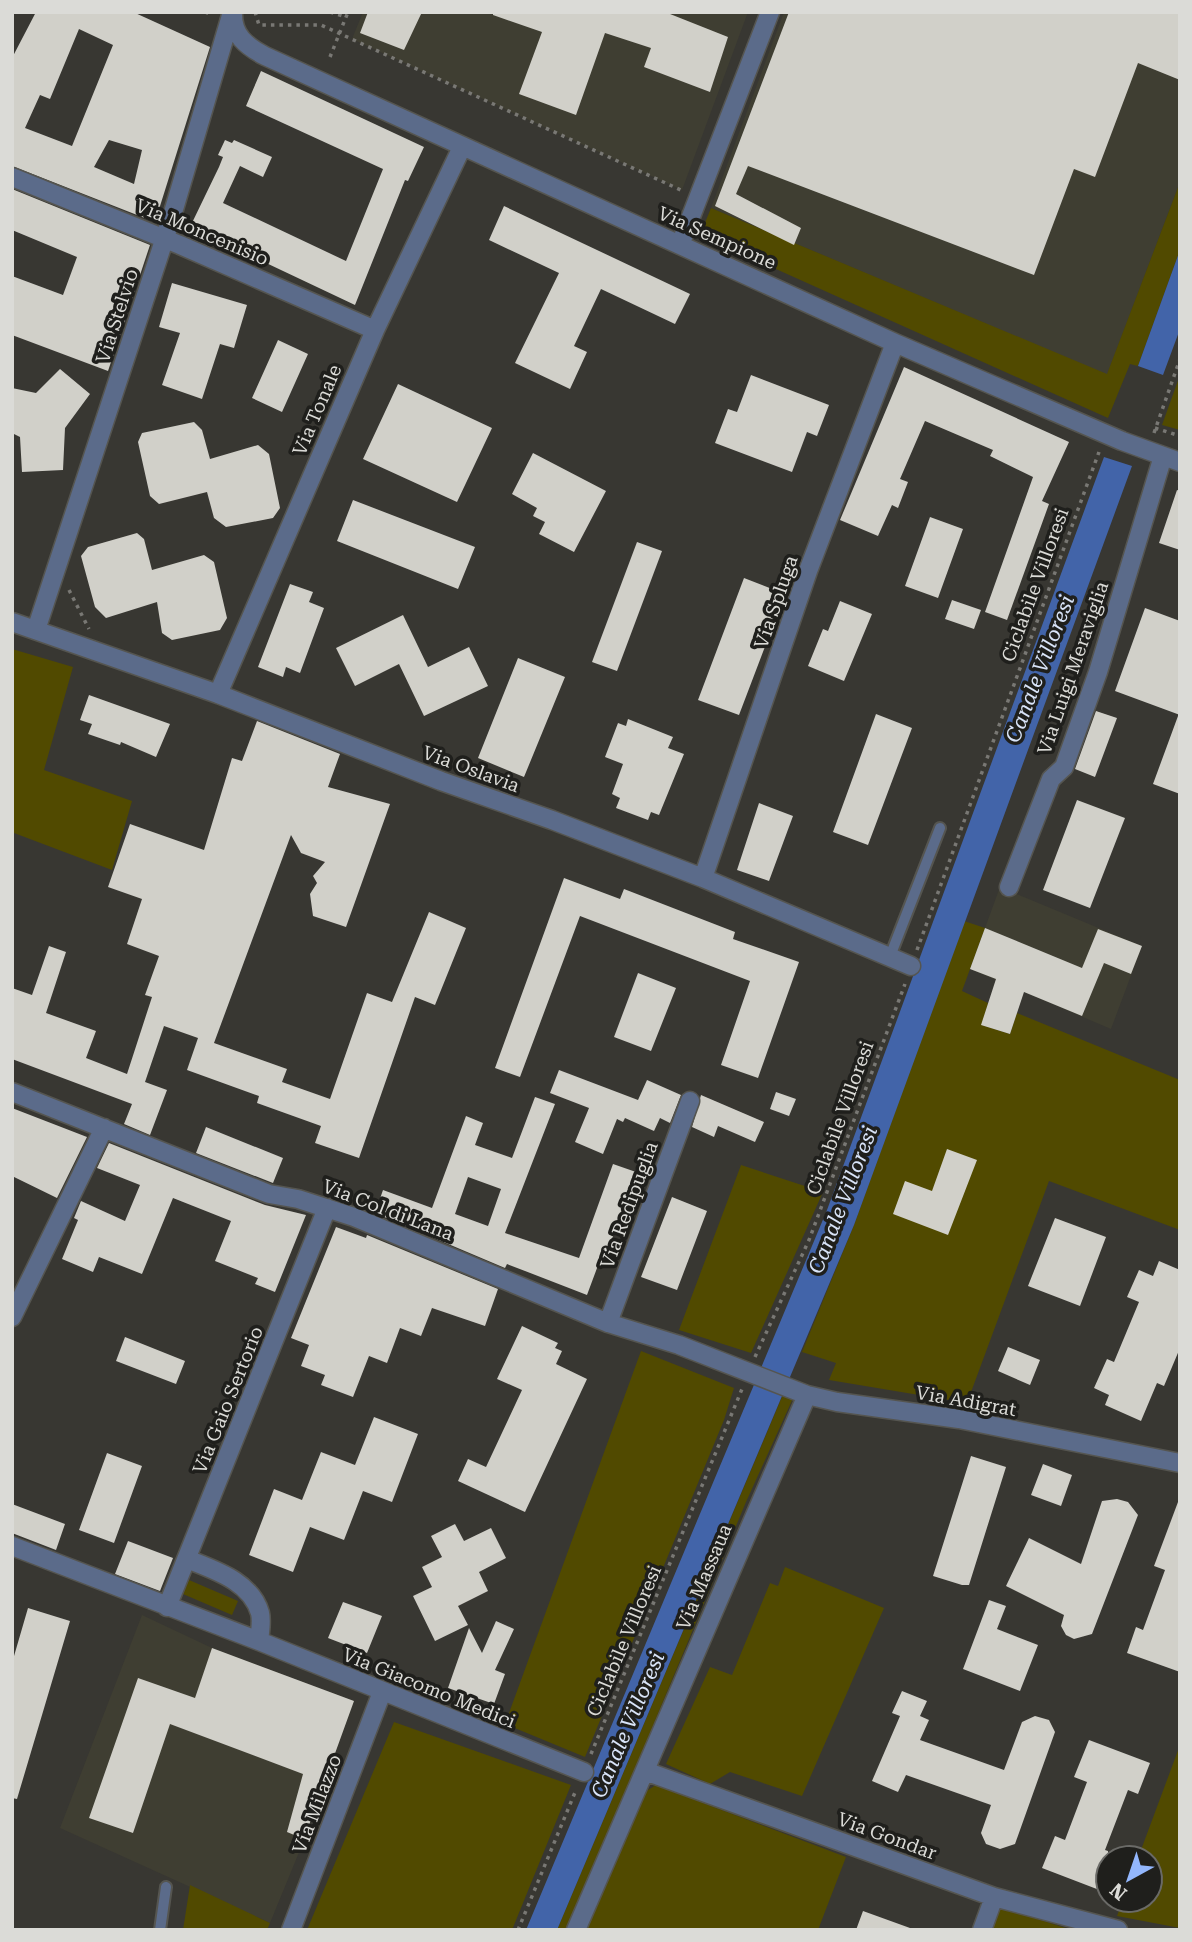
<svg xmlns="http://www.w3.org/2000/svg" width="1192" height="1942" font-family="'Roboto Serif',serif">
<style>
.built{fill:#3f3e32}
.green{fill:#514a00}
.water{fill:#4264a9}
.building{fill:#d1d0c9;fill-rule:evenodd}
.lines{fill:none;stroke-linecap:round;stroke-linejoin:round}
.service-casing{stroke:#555550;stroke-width:14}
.minor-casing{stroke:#555550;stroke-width:21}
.path{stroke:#797874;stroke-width:3.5;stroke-dasharray:3.5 5;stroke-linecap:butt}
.service{stroke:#5b6b8a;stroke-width:10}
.minor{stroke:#5b6b8a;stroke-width:18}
.labels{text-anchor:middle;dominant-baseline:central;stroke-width:7;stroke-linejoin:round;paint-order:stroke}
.street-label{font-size:19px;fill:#dbdbd7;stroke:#1f1f1c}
.water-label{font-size:21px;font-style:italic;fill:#d9e4f8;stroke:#1f1f1c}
</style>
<rect width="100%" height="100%" fill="#383732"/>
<path class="built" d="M363 12H748L682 190 352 39Z
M784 12H1180V182L1107 375 711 208Z
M1000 887 1142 946 1111 1029 970 969Z
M142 1615 212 1648 354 1701 302 1845 270 1923 60 1828Z"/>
<path class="green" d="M1180 182V250L1138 366 1130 364 1108 418 700 235 711 208 1107 374Z
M1180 375V430L1162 425Z
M12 649 73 667 44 770 132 801 112 870 14 833 12 836Z
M964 921 985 928 962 991 988 1003 982 1025 1010 1034 1017 1013 1180 1080V1230L1049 1181 967 1403 829 1380 836 1363 802 1352 854 1225Z
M741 1165 823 1192 751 1353 679 1330Z
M641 1351 734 1388 724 1420 585 1757 505 1724Z
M784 1392 794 1396 746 1502 568 1930H557Z
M785 1567 884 1608 802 1796 730 1772 710 1784 666 1764 710 1667 732 1675 770 1583 778 1586Z
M189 1580 238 1601 232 1615 183 1594Z
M394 1722 571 1785 512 1930H307Z
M1180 1745V1928L1117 1916 1123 1900H1150V1858H1138Z
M656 1785 846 1857 818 1930H583L640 1795Z
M190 1885 270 1923 267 1930H183Z
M999 1907 1072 1930H990Z"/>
<path class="water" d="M1180 250V329L1163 375 1138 366Z
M1104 457 1132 466 854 1225 557 1930H526L827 1210Z"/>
<path class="building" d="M36 12H133L210 47 155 222 12 166V58ZM79 29 113 45 72 146 25 128 40 95 50 99ZM109 140 142 150 134 184 94 167Z
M368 12H422L404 50 360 33Z
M493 12H665L728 37 710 92 644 67 651 48 605 33 576 115 519 94 542 32 493 15Z
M789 12H1180V80L1138 63 1095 177 1074 169 1034 275 748 166 736 194 801 228 794 245 715 206Z
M261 71 424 147 408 181 405 180 355 305 190 227 219 167 223 157 218 155 225 140 232 143 234 140 272 157 263 177 240 166 223 203 346 261 383 169 246 106Z
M12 189 150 245 108 371 12 335V276L63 295 77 257 12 230Z
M504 206 690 294 675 324 601 289 574 346 587 352 570 389 515 363 559 273 489 240Z
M172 283 247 305 234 348 220 344 202 399 162 385 180 333 159 327Z
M278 340 308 354 282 412 252 398Z
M904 367 1069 442 1042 501 1049 504 1007 620 985 612 1033 477 990 456 993 450 925 421 900 479 908 482 898 508 892 505 878 536 840 520Z
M60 369 90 394 65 428 63 470 22 472 20 437 12 433V388L36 393Z
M751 375 829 405 817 436 807 432 792 472 715 443 728 409 737 412Z
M398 384 492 428 457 502 363 459Z
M194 422 202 430 210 459 258 445 269 454 280 508 273 518 226 527 214 518 207 492 159 504 150 496 138 442 142 433Z
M533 453 606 491 574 552 539 534 545 522 533 516 537 508 512 494Z
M1177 490 1180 491V550L1159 543Z
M353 500 475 547 458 589 337 541Z
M930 517 963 529 938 598 905 586Z
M137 533 144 539 152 570 204 555 214 562 227 618 220 630 172 640 162 633 157 602 106 618 95 607 81 556 88 547Z
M637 542 662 551 617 671 592 662Z
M744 578 785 594 739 715 698 700Z
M290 584 313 592 309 602 324 608 300 673 286 667 283 677 258 667Z
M952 600 981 610 974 629 945 619Z
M840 601 872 614 844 681 808 666 823 629 828 631Z
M1145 608 1180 621V715L1115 691Z
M403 615 428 667 469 647 488 686 424 716 399 664 355 686 336 648Z
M518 658 565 677 524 777 478 758Z
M89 695 170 724 156 757 121 742 120 745 88 734 92 724 80 720Z
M1096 711 1117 718 1095 777 1075 769Z
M876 714 912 728 868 845 833 832Z
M1178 716H1180V794L1153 784Z
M628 719 673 737 668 748 684 754 659 815 651 812 648 820 616 808 620 798 612 794 623 764 605 757 618 723 626 726Z
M257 721 340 754 328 787 390 804 346 927 313 916 310 894 317 883 313 876 325 862 301 853 291 835 214 1043 287 1069 282 1082 330 1099 367 993 392 1002 429 912 466 928 435 1005 415 997 359 1158 315 1143 321 1126 257 1103 259 1096 187 1070 198 1038 164 1026 145 1082 167 1090 150 1135 124 1124 132 1104 12 1059V988L32 995 49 946 66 952 46 1013 96 1031 86 1058 127 1074 152 997 145 995 159 956 127 944 142 899 108 887 130 824 204 850 232 758 242 761Z
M1077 800 1125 818 1090 908 1043 890Z
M759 803 793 816 769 881 737 870Z
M564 878 620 899 624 889 735 932 733 939 799 962 758 1078 721 1065 750 981 580 916 520 1077 495 1068Z
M985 928 1082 968 1098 929 1142 946 1131 974 1104 963 1082 1016 1024 992 1010 1034 981 1025 996 979 970 969Z
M638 973 676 988 651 1051 614 1037Z
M559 1070 638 1100 647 1080 681 1095 670 1123 660 1118 654 1131 625 1118 623 1122 617 1119 603 1154 575 1142 589 1108 550 1093Z
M776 1092 796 1099 789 1116 770 1109Z
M701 1095 764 1122 755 1142 718 1126 714 1137 692 1127Z
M535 1097 555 1104 505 1233 579 1258 613 1164 636 1172 604 1261 600 1260 587 1295 507 1264 505 1268 375 1213 383 1190 432 1208 466 1116 483 1123 475 1145 512 1158ZM468 1177 501 1189 488 1226 455 1214Z
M12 1108 87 1137 57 1198 12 1176Z
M206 1127 283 1158 273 1183 196 1153Z
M109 1143 265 1205 306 1215 275 1292 255 1284 258 1278 215 1261 231 1221 173 1198 142 1274 99 1257 93 1272 62 1259 78 1220 74 1218 81 1201 125 1221 140 1185 97 1168Z
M947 1149 977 1160 948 1235 893 1214 905 1181 932 1191Z
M672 1197 707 1211 677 1290 641 1277Z
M1055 1218 1106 1237 1080 1306 1028 1286Z
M336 1227 366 1238 367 1235 498 1289 485 1326 432 1308 421 1336 400 1328 387 1363 369 1356 353 1397 321 1385 325 1375 301 1366 309 1345 291 1338Z
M1159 1261 1180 1270V1348L1164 1386 1157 1383 1141 1421 1105 1405 1109 1395 1094 1388 1107 1359 1114 1362 1139 1302 1127 1297 1139 1270 1153 1276Z
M522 1326 558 1343 555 1348 562 1351 556 1364 587 1379 525 1512 458 1481 468 1459 486 1467 522 1390 497 1379Z
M125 1337 185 1361 176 1384 116 1361Z
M1008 1347 1040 1360 1030 1385 998 1371Z
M374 1417 418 1434 392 1502 363 1491 344 1540 310 1527 293 1572 249 1555 274 1489 302 1500 321 1452 355 1465Z
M107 1453 142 1466 114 1543 79 1530Z
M971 1456 1006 1467 969 1585H962L933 1576Z
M1043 1464 1072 1475 1061 1506 1031 1495Z
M1117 1499 1128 1502 1138 1515 1092 1634 1074 1639 1066 1635 1061 1626 1064 1615 1006 1586 1029 1538 1081 1564 1102 1501Z
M1178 1502H1180V1672L1127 1653 1136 1627 1143 1630 1165 1570 1154 1566Z
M12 1504 65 1524 56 1550 12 1533Z
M455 1524 464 1541 491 1528 506 1558 479 1572 488 1591 458 1606 468 1625 435 1641 413 1596 432 1587 422 1567 442 1557 431 1536Z
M128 1541 173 1558 160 1591 115 1574Z
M989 1600 1006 1606 997 1629 1038 1645 1020 1691 963 1669Z
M343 1602 382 1616 367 1653 328 1638Z
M28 1608 70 1621 17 1799 12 1798V1663Z
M496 1621 514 1629 495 1670 505 1674 494 1704 448 1688 469 1628 482 1653Z
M212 1648 354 1701 304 1839 287 1832 303 1774 170 1724 133 1833 89 1818 138 1678 195 1698Z
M902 1691 927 1701 920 1716 929 1720 920 1740 1004 1770 1022 1722 1035 1716 1049 1720 1055 1732 1015 1844 1000 1849 986 1844 981 1833 991 1805 906 1775 898 1792 872 1781 900 1716 892 1713Z
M1089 1740 1150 1763 1138 1794 1128 1790 1105 1850 1108 1851V1874L1102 1891 1042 1868 1055 1836 1065 1840 1087 1782 1074 1777Z
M863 1911 910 1928V1930H856Z"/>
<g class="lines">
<g class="service-casing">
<path id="service" d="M889 959 940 828
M160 1930 166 1887"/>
</g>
<g class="minor-casing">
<path id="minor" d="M233 12C232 35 246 46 265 56L895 343 1122 441 1180 462
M12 177 180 245 375 330
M680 245 770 12
M12 622 218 694 441 781 552 820 703 878 911 966
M36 630 172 216 232 12
M218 694 375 330 462 147
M703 878 808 571 895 343
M1009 887 1051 779 1064 767 1098 672 1163 456
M12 1092 269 1194 298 1199 354 1217 608 1323 679 1345 807 1395 837 1402 959 1419 1180 1463
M12 1317 104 1128
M608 1323 690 1101
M12 1546 259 1641 584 1772
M187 1559C214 1570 251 1581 260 1613 262 1621 260 1633 259 1641
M167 1607 327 1208
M645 1771 994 1897 1118 1930
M291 1930 382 1692
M576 1930 807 1395
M982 1930 994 1897"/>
</g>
<path class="path" d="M205 12 212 15
M255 12 259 25H321L683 191
M330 12 346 17
M330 57 348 12
M1155 428 1180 436
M1154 433 1180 359
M69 590 89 629
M917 950 1099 452
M755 1357 809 1240 905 984
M591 1754 742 1389
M518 1930 576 1790"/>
<use href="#service" class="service"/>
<use href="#minor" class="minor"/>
</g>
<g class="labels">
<g class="street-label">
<text transform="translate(202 232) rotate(23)">Via Moncenisio</text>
<text transform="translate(717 238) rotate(24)">Via Sempione</text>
<text transform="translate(117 316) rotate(-72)">Via Stelvio</text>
<text transform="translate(317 410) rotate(-67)">Via Tonale</text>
<text transform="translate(1035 585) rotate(-70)">Ciclabile Villoresi</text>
<text transform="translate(776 602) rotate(-71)">Via Spluga</text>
<text transform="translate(1073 668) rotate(-71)">Via Luigi Meraviglia</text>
<text transform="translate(471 769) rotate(20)">Via Oslavia</text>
<text transform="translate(840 1118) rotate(-70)">Ciclabile Villoresi</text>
<text transform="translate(629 1205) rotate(-70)">Via Redipuglia</text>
<text transform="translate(388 1210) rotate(21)">Via Col di Lana</text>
<text transform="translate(228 1400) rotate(-68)">Via Gaio Sertorio</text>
<text transform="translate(966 1401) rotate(10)">Via Adigrat</text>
<text transform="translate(704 1577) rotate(-67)">Via Massaua</text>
<text transform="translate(624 1641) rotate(-67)">Ciclabile Villoresi</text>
<text transform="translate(429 1688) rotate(22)">Via Giacomo Medici</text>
<text transform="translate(317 1804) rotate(-69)">Via Milazzo</text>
<text transform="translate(887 1836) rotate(20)">Via Gondar</text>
</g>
<g class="water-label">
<text transform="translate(1040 669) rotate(-69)">Canale Villoresi</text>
<text transform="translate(843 1200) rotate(-69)">Canale Villoresi</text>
<text transform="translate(628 1725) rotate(-67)">Canale Villoresi</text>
</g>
</g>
<rect width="1192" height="1942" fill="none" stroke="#dbdbd7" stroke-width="28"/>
<g transform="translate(1129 1879) rotate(220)"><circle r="33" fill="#1f1f1c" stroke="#6a6a67" stroke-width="2"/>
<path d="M0-5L12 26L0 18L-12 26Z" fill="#93b7fd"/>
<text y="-10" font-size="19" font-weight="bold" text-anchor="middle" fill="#dbdbd7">N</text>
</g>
</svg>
